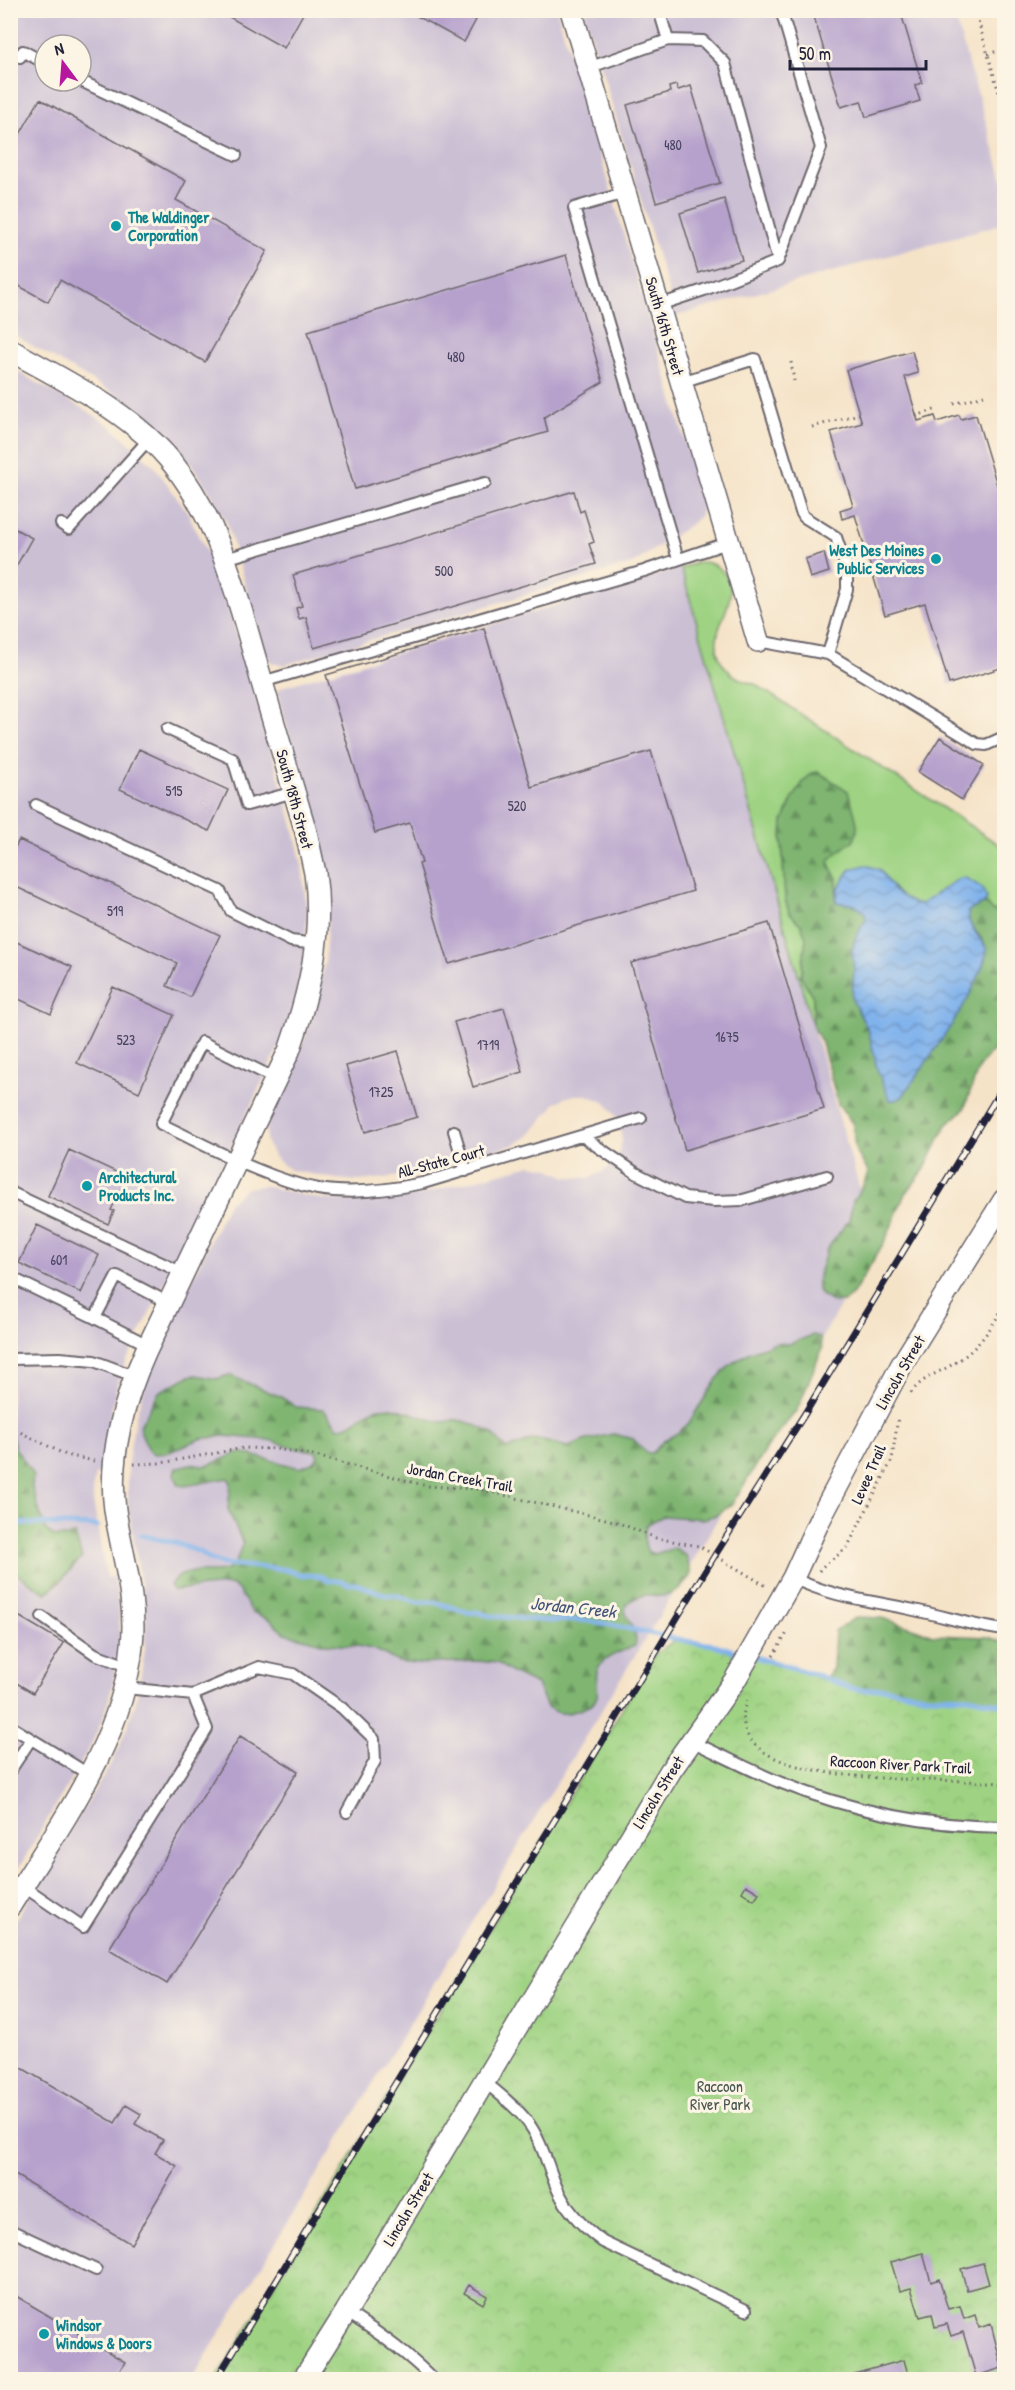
<svg xmlns="http://www.w3.org/2000/svg" width="1015" height="2390" font-family="'Patrick Hand',sans-serif">
<style>
.industrial{fill:#cbbfd4;fill-rule:evenodd}
.grass{fill:#9fd383;stroke:#607a5f;stroke-width:1.5}
.forest{fill:url(#forest-firs);stroke:#506c56;stroke-width:1.5}
.park{fill:url(#park-crowns);stroke:#607a5f;stroke-width:1.5}
.water{fill:url(#water-waves);stroke:#516a94;stroke-width:1.5}
.lines{fill:none;stroke-linecap:round;stroke-linejoin:round}
.stream{stroke:#80b2ec;stroke-width:5}
.building{fill:#b6a1cc}
.service-casing{stroke:#6c666c;stroke-width:14}
.minor-casing{stroke:#6c666c;stroke-width:24}
.path{stroke:#6c666c;stroke-width:3;stroke-dasharray:1.5 4.5;stroke-linecap:butt}
.service{stroke:#fff;stroke-width:10}
.minor{stroke:#fff;stroke-width:21}
.rail-casing{stroke:#22223b;stroke-width:7}
.rail{stroke:#fcf5e5;stroke-width:4.5;stroke-dasharray:14;stroke-linecap:butt}
.culture-dot{fill:#0f9aa8;stroke:#fcf5e5;stroke-width:2}
.labels{text-anchor:middle;dominant-baseline:central;stroke-width:6;stroke-linejoin:round;paint-order:stroke}
.number-label{font-size:14px;fill:#47425f}
.culture-label{font-size:16px;font-weight:bold;fill:#0d838f;stroke:#fcf5e5;text-anchor:start}
.street-label{font-size:16px;fill:#22223b;stroke:#fcf5e5}
.park-label{font-size:16px;fill:#485751;stroke:#fcf5e5}
.water-label{font-size:18px;font-style:italic;fill:#435479;stroke:#fcf5e5}
</style>
<defs>
<pattern id="forest-firs" width="22" height="20" patternUnits="userSpaceOnUse" patternTransform="scale(1.5)"><rect width="22" height="20" fill="#7fb571"/><path d="M5 1l3.5 6h-7zM16 11l3.5 6h-7z" fill="#68935e"/></pattern>
<pattern id="park-crowns" width="20" height="18" patternUnits="userSpaceOnUse" patternTransform="scale(1.5)"><rect width="20" height="18" fill="#9fd383"/><path d="M2 6a3 3 0 1 1 6 0M12 15a3 3 0 1 1 6 0" fill="none" stroke="#89b572"/></pattern>
<pattern id="water-waves" width="16" height="10" patternUnits="userSpaceOnUse" patternTransform="scale(1.5)"><rect width="16" height="10" fill="#80b2ec"/><path d="M0 5q4-4 8 0t8 0" fill="none" stroke="#6890c0"/></pattern>
</defs>
<rect width="100%" height="100%" fill="#fcf5e5"/>
<filter id="ink" filterUnits="userSpaceOnUse"><feTurbulence type="fractalNoise" baseFrequency=".0167" numOctaves="2"/><feDisplacementMap in="SourceGraphic" scale="12" xChannelSelector="R" yChannelSelector="G"/><feConvolveMatrix kernelMatrix="1 2 1 2 8 2 1 2 1" color-interpolation-filters="sRGB"/></filter>
<filter id="wash" filterUnits="userSpaceOnUse"><feTurbulence type="fractalNoise" baseFrequency=".008" numOctaves="4" result="noise"/><feDisplacementMap in="SourceGraphic" scale="24" xChannelSelector="R" yChannelSelector="G"/><feGaussianBlur stdDeviation="1.35" result="paint"/><feColorMatrix in="noise" values="0 0 0 0 0 0 0 0 0 0 0 0 0 0 0 0 0 1.4 0 .05"/><feComposite in="paint" operator="in"/></filter>
<g filter="url(#wash)">
<rect width="100%" height="100%" fill="#f5e3c8"/>
<path class="industrial" d="M11 11H557L702 497V509L699 516 694 522 634 563 284 665 272 663 265 653 227 523 216 502 191 463 160 429 125 400 11 333ZM45 45H81V81H45Z
M584 11H953L1004 183V223L676 316Z
M11 368 89 412 113 428 155 467 188 513 212 563 237 634 291 818 302 865 307 914 303 967 298 992 281 1043 124 1366 116 1389 105 1437 102 1474H95L93 1487V1501L102 1555 107 1578 114 1576 119 1606V1638L113 1683 104 1716 90 1747 11 1881Z
M681 568 874 1239 843 1301 699 1551 192 2379H11L10 1929 107 1771 119 1749 136 1702 145 1651 146 1612 128 1507V1463L131 1442 136 1416 152 1364 228 1203 247 1188 264 1186 320 1199 369 1202 394 1200 418 1195 531 1165 548 1168 567 1177 590 1178 609 1168 620 1150 622 1140 619 1120 606 1103 587 1095H575L564 1098 555 1104 529 1136 513 1145 409 1175 360 1181 336 1179 290 1170 275 1158 266 1141V1123L299 1054 313 1016 325 961 328 916 321 850 277 692 282 687Z"/>
<path class="grass" d="M697 563C705 561 712 563 719 568 745 589 719 617 717 638 714 663 733 680 755 684L1004 848V912L992 911 985 903 987 898 958 879C947 886 934 899 922 904 906 910 887 881 880 870H850L838 889C837 878 831 871 829 861L837 850 854 840 783 822 782 841 785 899 789 912 802 926 806 938 801 976 813 997V1026L681 568Z"/>
<path class="forest" d="M818 772 848 791C851 805 865 832 851 842 843 849 836 852 829 861L830 867 837 878 836 902 855 905 865 913 866 919 856 937 852 950 854 970 852 999 869 1032 877 1069C889 1067 919 1062 927 1057 940 1049 986 967 986 952 986 936 966 928 968 911L985 903 992 911 1004 912V1036L979 1067 964 1109 946 1126 924 1170 904 1196 886 1239 853 1294 844 1302H832L821 1295 818 1290V1277L827 1249 849 1220 853 1201 864 1184 868 1172 855 1149 853 1124 838 1104 822 1043 813 1026V997L801 976 806 938 802 926 789 912 785 899 782 841 783 822 792 800 803 782 812 773Z
M813 1335 820 1337 822 1349 797 1410 771 1442 732 1504 716 1515 703 1519 663 1516 646 1525 644 1538 647 1551 654 1554 675 1548 686 1555 691 1574C683 1587 676 1596 659 1596 654 1596 650 1594 645 1595 603 1606 642 1624 635 1646 623 1651 605 1656 598 1668 594 1676 599 1687 597 1696 595 1707 571 1714 560 1713 556 1712 551 1709 547 1707L537 1685 512 1673 497 1663 478 1661 418 1664 398 1662 376 1650 358 1646 325 1644 285 1633 270 1620 252 1612 239 1591 234 1586 228 1585 173 1590 170 1585C189 1560 214 1581 233 1566 239 1561 238 1551 243 1544L228 1509 231 1483 228 1478 185 1486 179 1485 174 1474 176 1468 190 1464 203 1466 209 1465 240 1452 300 1468 314 1462 318 1457 316 1451 298 1449 269 1440 224 1436 200 1439 167 1453 154 1454 148 1450 139 1427 159 1392 189 1376 196 1375 217 1379 229 1375 281 1397 296 1407 323 1409 338 1427C353 1428 364 1410 379 1408 402 1405 422 1420 443 1422 448 1422 452 1419 457 1420 466 1421 480 1427 488 1431 497 1435 499 1445 508 1449L535 1439 568 1447 587 1440 613 1434 633 1439 647 1453H653L662 1442 679 1432 689 1423 716 1380 731 1364 750 1352 776 1343 789 1344Z
M10 1429 15 1448 33 1474 32 1488 45 1529 55 1537H67L75 1534 82 1558C70 1569 60 1585 46 1593 33 1586 25 1577 11 1572Z
M856 1617 882 1618 933 1635 989 1637 1004 1643V1766L810 1701 833 1668 835 1631Z"/>
<path class="park" d="M677 1639 715 1645 820 1676 849 1688 864 1690 883 1688 929 1696 969 1697 1004 1705V2379L216 2380 656 1653Z"/>
<path class="water" d="M865 865 880 870 895 892 914 904H921L958 879 964 877 981 887 987 898 985 903 968 911C966 926 981 937 987 950 978 996 929 1056 903 1096L897 1100H890L877 1069 869 1032 852 999 854 970 852 950 856 937 866 919 865 913 855 905 836 902 838 889 850 870Z"/>
<g class="lines">
<path class="stream" d="M10 1523 97 1526
M140 1535 176 1543 200 1552 209 1559 223 1564 283 1569 304 1575 322 1576 329 1581 340 1580 348 1584H356L387 1595H396L417 1602H434L470 1613 476 1612 491 1616 550 1621 582 1620 607 1624 691 1642 715 1645 743 1654
M755 1657 820 1676 849 1688 864 1690 883 1688 929 1696 969 1697 1004 1705"/>
</g>
<g id="blocks">
<path class="building" d="M217 10H305L284 48Z
M406 10H460L476 20 464 42Z
M812 10H900L922 83 915 85 920 101 866 117 861 101 841 107Z
M676 85 678 90 691 86 720 183 656 202 627 105 670 92 669 87Z
M40 99 186 181 176 200 267 251 205 362 60 280 48 302 10 281V152Z
M724 199 742 260 698 273 680 213Z
M566 255 603 382 544 417 548 432 355 489 308 331Z
M912 351 918 373 905 377 918 421 935 416 937 422 959 415 961 419 976 415 1000 495 1002 494 1004 501V667L949 684 925 603 885 615 855 515 842 519 840 510 853 506 831 432 862 423 846 370Z
M574 491 580 512 584 510 594 542 589 544 596 564 314 648 306 617 299 619 296 608 302 606 293 575Z
M10 526 32 538 14 570 10 569Z
M824 553 829 572 810 578 805 559Z
M484 628 531 787 651 751 693 891 449 964 419 864 422 863 410 823 375 833 326 675Z
M940 737 984 765 962 800 918 772Z
M139 749 228 790 209 831 120 789Z
M1004 814V826L999 823Z
M19 840 220 935 190 997 167 986 177 963 10 884V857Z
M769 923 824 1109 685 1150 631 963Z
M10 939 72 967 51 1014 10 995Z
M113 987 174 1015 139 1092 77 1063Z
M504 1008 523 1072 473 1087 454 1022Z
M398 1051 417 1117 365 1132 346 1066Z
M69 1150 127 1177 111 1210 114 1211 108 1224 48 1196Z
M37 1225 99 1255 81 1293 19 1263Z
M10 1611 64 1643 33 1693 10 1679Z
M240 1736 298 1771 167 1984 109 1949Z
M746 1885 759 1893 754 1900 742 1892Z
M10 2061 115 2123 126 2105 141 2114 135 2124 163 2140 155 2153 177 2166 131 2244 10 2172Z
M923 2253 931 2282 939 2279 948 2309 960 2306 964 2319 975 2315 979 2328 991 2324 1002 2368 976 2376 963 2332 951 2336 947 2324 935 2327 932 2314 920 2317 911 2288 900 2291 891 2262Z
M983 2263 989 2284 967 2290 961 2269Z
M469 2285 487 2296 483 2304 464 2293Z
M16 2296 125 2362 114 2380H10V2306Z
M904 2360 908 2374 888 2380H856L854 2374Z"/>
</g>
</g>
<g filter="url(#ink)">
<use href="#blocks" fill-opacity="0" stroke="#6c666c" stroke-width="1.5"/>
<g class="lines">
<g class="service-casing">
<path id="service" d="M668 40 703 41 725 63 778 261
M10 52 20 57 23 51 45 63
M588 68 668 40 659 10
M81 81 236 155
M625 193 574 208 678 559
M659 305 704 290 778 261 821 148 781 10
M681 382 755 359 801 512 804 517 836 537 847 570V589L828 654
M61 524 69 529 149 439
M225 559 485 483
M758 641 828 654 977 744 986 745 1004 737
M262 682 644 571 730 542
M167 729 233 759 247 805 294 792
M36 805 220 891 231 911 291 941 316 944
M276 1079 202 1042 161 1124C208 1146 268 1180 318 1189 353 1195 389 1190 423 1183L641 1118
M454 1131 466 1171
M582 1136 636 1173 685 1198 714 1201 743 1200 827 1176
M10 1192 183 1273
M10 1277 95 1318
M148 1345 95 1318 117 1276 169 1303
M10 1359 60 1358 94 1361 134 1376
M793 1578C831 1597 872 1601 914 1610 944 1616 973 1626 1004 1630
M42 1617 95 1654 130 1667
M126 1688 193 1695 259 1667 293 1674 342 1708 374 1739 375 1761 347 1812
M10 1726 90 1775
M691 1741C721 1755 750 1770 779 1782 851 1811 928 1826 1004 1827
M10 1771 31 1739
M23 1886 83 1927 207 1729 193 1695
M484 2081C501 2096 521 2110 533 2130 544 2148 548 2167 556 2186 565 2208 584 2228 603 2242L746 2310
M10 2230 96 2270
M346 2312C378 2332 407 2353 434 2380"/>
</g>
<g class="minor-casing">
<path id="minor" d="M571 10 758 641
M10 350C67 382 133 413 174 465 219 522 236 592 256 661 272 718 289 775 306 832 309 845 312 859 315 873 324 934 309 994 289 1051L146 1351C124 1399 108 1457 115 1510 122 1555 137 1599 132 1645 124 1739 59 1826 10 1906
M303 2380 346 2312 671 1770 735 1680 793 1578 819 1521 901 1366 1004 1200"/>
</g>
<path class="path" d="M975 10 1004 110
M988 54 1004 49
M791 362 794 381
M954 404 984 395
M916 416 937 409
M812 427 859 414
M911 1393C923 1376 942 1372 958 1361 979 1347 992 1327 1004 1306
M10 1427 66 1455 94 1461
M134 1464 161 1463 244 1448 276 1449 312 1455 427 1486 478 1489 614 1521 656 1538 699 1546 768 1587
M819 1571C827 1560 840 1556 848 1546L892 1460 898 1417
M773 1656 787 1633
M747 1700C711 1797 955 1774 1004 1784"/>
<use href="#service" class="service"/>
<use href="#minor" class="minor"/>
<g class="rail-casing">
<path id="rail" d="M216 2380 715 1555 804 1415 1004 1085"/>
</g>
<use href="#rail" class="rail"/>
</g>
</g>
<g class="culture-dot">
<circle cx="116" cy="226" r="6"/>
<circle cx="936" cy="559" r="6"/>
<circle cx="87" cy="1186" r="6"/>
<circle cx="44" cy="2334" r="6"/>
</g>
<g class="labels">
<g class="number-label">
<text x="673" y="144">480</text>
<text x="456" y="356">480</text>
<text x="444" y="570">500</text>
<text x="174" y="790">515</text>
<text x="517" y="805">520</text>
<text x="115" y="910">519</text>
<text x="727" y="1036">1675</text>
<text x="126" y="1039">523</text>
<text x="488" y="1044">1719</text>
<text x="381" y="1091">1725</text>
<text x="59" y="1259">601</text>
</g>
<g class="culture-label">
<text x="128" y="217">The Waldinger<tspan x="128" dy="18">Corporation</tspan></text>
<text x="924" y="550" text-anchor="end">West Des Moines<tspan x="924" dy="18">Public Services</tspan></text>
<text x="99" y="1177">Architectural<tspan x="99" dy="18">Products Inc.</tspan></text>
<text x="56" y="2325">Windsor<tspan x="56" dy="18">Windows &amp; Doors</tspan></text>
</g>
<g class="street-label">
<text transform="translate(665 326) rotate(74)">South 16th Street</text>
<text transform="translate(295 799) rotate(75)">South 18th Street</text>
<text transform="translate(441 1161) rotate(-15)">All-State Court</text>
<text transform="translate(900 1372) rotate(-60)">Lincoln Street</text>
<text transform="translate(868 1474) rotate(-66)">Levee Trail</text>
<text transform="translate(460 1477) rotate(10)">Jordan Creek Trail</text>
<text transform="translate(901 1764) rotate(3)">Raccoon River Park Trail</text>
<text transform="translate(658 1792) rotate(-58)">Lincoln Street</text>
<text transform="translate(408 2209) rotate(-59)">Lincoln Street</text>
</g>
<g class="park-label">
<text x="720" y="2086">Raccoon<tspan x="720" dy="18">River Park</tspan></text>
</g>
<g class="water-label">
<text transform="translate(573 1607) rotate(6)">Jordan Creek</text>
</g>
</g>
<rect width="1015" height="2390" fill="none" stroke="#fcf5e5" stroke-width="36"/>
<g transform="translate(63 63) rotate(344)"><circle r="28" fill="#fcf5e5" stroke="#a5a1a1" stroke-width="1.5"/>
<path d="M0-4.5L10 22L0 15L-10 22Z" fill="#b5179e"/>
<text y="-9" font-size="16" font-weight="bold" text-anchor="middle" fill="#22223b">N</text>
</g>
<path d="M790 60v9h136v-9" fill="none" stroke="#22223b" stroke-width="3"/>
<text x="799" y="60" font-size="18" fill="#22223b" stroke="#fcf5e5" stroke-width="4.5" paint-order="stroke">50 m</text>
</svg>
